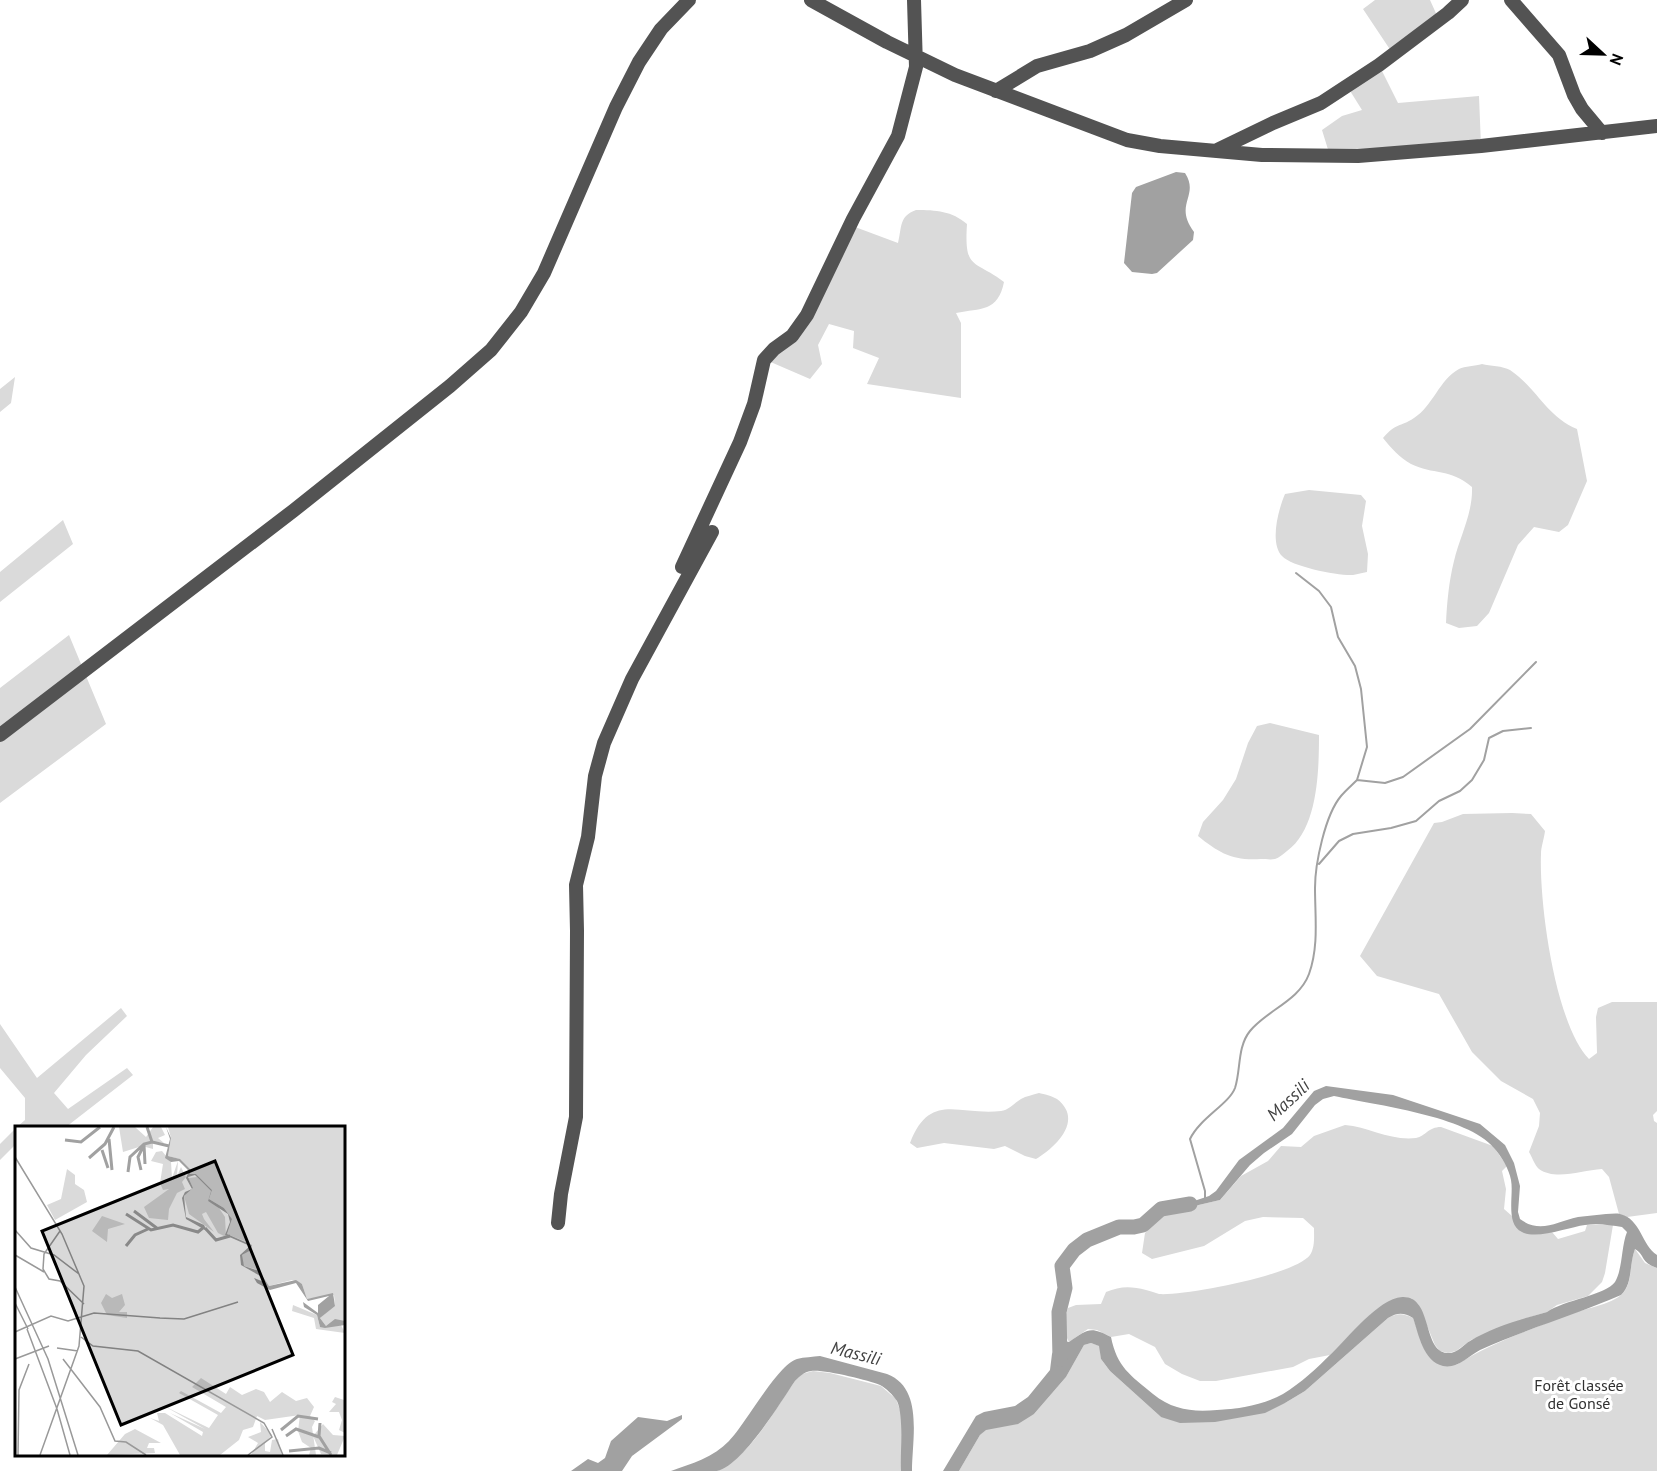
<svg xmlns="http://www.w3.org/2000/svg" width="1657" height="1471" font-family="'PT Sans',sans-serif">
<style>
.green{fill:#dadada}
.water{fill:#a1a1a1}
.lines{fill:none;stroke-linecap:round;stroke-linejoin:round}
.stream{stroke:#a1a1a1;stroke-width:2}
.river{stroke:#a1a1a1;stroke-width:15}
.minor{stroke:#535353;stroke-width:14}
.labels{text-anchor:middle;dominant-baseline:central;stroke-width:6;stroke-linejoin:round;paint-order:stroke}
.park-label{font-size:16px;fill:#313131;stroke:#fff}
.water-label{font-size:18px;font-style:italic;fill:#424242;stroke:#fff}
.inset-river{fill:none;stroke:#a1a1a1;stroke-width:3}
.inset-road{fill:none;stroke:#999;stroke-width:1.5}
.view{fill:#000;fill-opacity:0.15;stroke:#000;stroke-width:3}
.inset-edge{fill:none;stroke:#000;stroke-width:3}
</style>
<rect width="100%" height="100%" fill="#fff"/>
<path class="green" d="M1375 0H1430L1439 20 1393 54 1363 9Z
M1379 65 1398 103 1479 96 1481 146 1330 156 1322 130 1342 116 1362 110 1347 86Z
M916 210C936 210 952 211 967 224 964 271 974 259 1004 282 998 312 981 308 956 313L961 323V398L867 384 879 358 853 348 854 331 829 324 818 345 822 364 810 379 766 360 788 340 847 224 898 243C902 227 899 216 916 210Z
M1482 364C1490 366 1503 366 1510 370 1537 388 1546 416 1577 429L1587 481 1568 525 1559 532 1534 527 1518 545 1489 613 1477 626 1459 628 1446 623C1447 602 1449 581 1454 561 1460 536 1473 513 1472 487 1450 468 1433 475 1411 464 1400 458 1391 448 1383 438 1397 422 1399 428 1414 418 1433 406 1439 380 1459 369 1465 366 1475 366 1482 364Z
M15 377 11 403 0 412V389Z
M1309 490 1361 495 1366 501 1362 526 1368 554 1367 572C1362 573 1358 574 1353 575 1339 576 1292 567 1282 556 1269 542 1279 508 1285 494Z
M63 520 73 544 0 602V572Z
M69 635 106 724 0 803V688Z
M1270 723 1319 735C1319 770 1318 829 1287 851 1283 854 1279 858 1275 859 1271 860 1265 859 1261 859 1233 861 1219 853 1198 836L1203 822 1223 800 1236 779 1248 743 1257 726Z
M1512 813 1531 814 1545 831C1544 839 1541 847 1541 854 1539 903 1555 1024 1589 1059L1597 1053 1596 1017 1598 1008 1612 1002H1657V1111L1653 1115 1654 1121 1657 1123V1213L1627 1217 1619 1214 1609 1177 1602 1169C1582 1170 1556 1181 1539 1169 1535 1166 1532 1157 1529 1152L1539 1126 1540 1113 1533 1099 1501 1081 1472 1052 1439 994 1377 976 1360 956 1434 823 1442 822 1463 814Z
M121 1008 127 1016 86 1055 54 1093 68 1109 127 1068 133 1075 66 1127H17L25 1120V1098L0 1068V1024L37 1078Z
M1039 1093C1044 1094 1052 1096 1057 1099 1084 1120 1056 1147 1036 1159L1025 1156 1005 1146 994 1149 944 1143 917 1148 910 1143C930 1091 959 1116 1001 1111 1009 1110 1014 1103 1021 1099 1026 1096 1033 1095 1039 1093Z
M1345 1125C1369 1127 1390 1141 1416 1138 1426 1136 1428 1127 1441 1127L1493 1146 1507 1166 1502 1171 1506 1189 1504 1209 1512 1216 1517 1227 1536 1234 1552 1232 1558 1239 1585 1231 1587 1225H1613L1605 1273 1602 1282 1588 1296 1557 1305 1547 1312 1527 1318 1471 1340 1456 1351 1448 1353 1440 1351 1435 1345 1418 1304 1411 1298 1402 1297 1370 1315 1330 1355 1309 1359 1293 1367 1216 1381H1200L1182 1374 1165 1364 1155 1347 1129 1334 1111 1337 1097 1330 1088 1329 1069 1342C1062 1329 1063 1322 1068 1308L1076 1305 1101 1304 1106 1292C1120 1286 1131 1286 1146 1290 1151 1291 1155 1293 1159 1294 1185 1296 1295 1275 1310 1255 1315 1247 1314 1237 1314 1228L1303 1218 1263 1217 1245 1221 1204 1246 1152 1259 1142 1253 1145 1233 1159 1218 1173 1211 1220 1200 1241 1176 1268 1161 1281 1146 1301 1147 1314 1136Z
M16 1128V1144L0 1160V1144Z
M1635 1249 1645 1263 1657 1268V1471H959L980 1435 986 1429 1034 1414 1066 1377 1084 1345 1091 1343 1100 1346 1101 1359 1110 1371 1161 1417 1285 1403 1305 1391 1388 1318C1398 1313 1402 1313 1413 1318L1425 1351 1456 1365C1490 1344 1529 1330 1567 1315 1582 1309 1612 1305 1623 1293 1633 1282 1629 1263 1635 1249Z
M813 1371 830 1373 881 1386 896 1399 901 1413V1471H717C753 1453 773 1412 795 1381L802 1374Z"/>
<path class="water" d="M1176 172 1185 173C1200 196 1173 204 1194 232L1193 240 1157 273 1152 274 1132 272 1124 263 1132 193 1136 187Z
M1326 1086 1393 1095 1480 1124 1505 1145 1514 1163 1520 1186 1518 1212 1520 1219C1540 1234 1556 1222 1578 1217 1587 1216 1597 1215 1606 1214 1611 1214 1616 1213 1620 1214 1641 1219 1642 1246 1657 1255V1268C1640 1262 1646 1256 1635 1249 1629 1264 1633 1284 1621 1295 1575 1315 1526 1329 1480 1350 1469 1356 1457 1369 1443 1366 1423 1361 1419 1335 1413 1318 1403 1312 1397 1313 1388 1318L1305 1391 1285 1403 1265 1413 1215 1422 1180 1423 1161 1417 1110 1371 1101 1359 1099 1346 1091 1343 1084 1345 1066 1377 1034 1414 1018 1424 986 1430 980 1435 959 1471H943L976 1416 984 1412 1015 1406 1028 1397 1050 1370 1052 1354 1059 1340 1069 1342C1088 1329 1090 1326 1111 1337 1117 1367 1130 1375 1153 1394 1173 1410 1192 1412 1217 1410 1239 1409 1263 1405 1283 1394 1301 1383 1317 1368 1332 1353 1349 1337 1378 1299 1402 1297 1433 1295 1422 1351 1447 1353 1457 1354 1463 1345 1470 1341 1493 1327 1522 1319 1547 1312 1564 1300 1606 1295 1615 1282 1623 1268 1621 1247 1627 1232L1622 1227C1611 1225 1597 1223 1585 1225 1569 1227 1537 1240 1522 1232 1505 1224 1514 1195 1511 1180 1509 1169 1502 1157 1494 1148 1468 1116 1375 1105 1334 1096L1323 1099 1315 1105 1292 1134 1264 1153 1250 1165 1220 1200 1173 1211 1167 1205 1194 1201 1209 1196 1216 1191 1239 1160 1283 1128 1314 1091Z
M820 1356 887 1374C924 1388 912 1439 912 1471H901C900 1453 904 1416 897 1401 893 1395 886 1388 880 1385 868 1380 823 1369 811 1371 804 1372 800 1376 795 1381 780 1403 743 1465 717 1471 705 1471 684 1471 671 1471 691 1464 714 1457 729 1441 746 1424 777 1365 797 1359 804 1357 813 1357 820 1356Z
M682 1415V1419L632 1456 622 1471H571L588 1459 598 1463 605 1458 611 1441 638 1417 667 1421Z"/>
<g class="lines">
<path class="stream" d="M1296 573 1319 591 1331 607 1338 637 1355 666 1361 689 1367 747 1357 780
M1319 864 1339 841 1353 834 1391 828 1416 821 1439 801 1460 791 1472 780 1484 760 1489 738 1503 731 1531 728
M1205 1198V1191L1190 1139C1200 1118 1229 1104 1235 1088 1241 1070 1237 1047 1250 1031 1267 1010 1299 1001 1309 974 1319 946 1315 917 1315 888 1315 864 1325 815 1341 796 1346 790 1352 785 1357 780L1385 783 1403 777 1470 729 1536 662"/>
<path class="river" d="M1060 1359 1059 1312 1065 1288 1062 1266 1074 1250 1087 1240 1119 1227H1134L1143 1225 1161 1209 1190 1204"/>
<path class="minor" d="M811 0 887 42 955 75 1127 140 1160 146 1262 155 1358 156 1481 146 1657 126
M1511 0 1559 55 1574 95 1582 109 1602 133
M996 91 1037 66 1090 51 1126 35 1186 0
M1215 151 1273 123 1321 103 1379 65 1448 13 1462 0
M682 567 740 442 754 404 764 360 774 349 792 336 807 315 853 219 898 136 916 67 914 0
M0 735 293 511 450 386 491 350 521 312 544 273 616 107 639 62 661 29 689 0
M558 1223 561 1194 576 1117 577 931 576 885 588 837 595 776 604 743 632 679 712 532"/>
</g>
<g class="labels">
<g class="park-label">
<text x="1579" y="1385">Forêt classée<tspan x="1579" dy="18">de Gonsé</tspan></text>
</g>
<g class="water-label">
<text transform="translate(1288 1100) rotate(-43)">Massili</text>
<text transform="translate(856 1353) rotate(14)">Massili</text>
</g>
</g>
<g transform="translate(15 1126)">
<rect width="330" height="330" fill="#fff"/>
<path d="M104 1H120L131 11 138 1H146L150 9 143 12 149 17 138 16V23L127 20 108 26ZM153 1H330V195L311 200 305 192 320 179 319 169 292 173 287 158 277 154 254 160 240 143 229 140 226 130 237 122 234 117 212 108 217 93 209 82 194 73 197 64 181 48H175V43L164 33 153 30 156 12ZM147 25 156 36 157 52 163 35 162 50 166 41 171 51 167 56 170 63 162 67 154 83 153 94 134 92 129 81 154 63 148 64 145 57 148 38 136 35 141 26ZM52 43 60 49V58L69 64 72 76 40 94 32 79 46 73ZM182 51 196 65 193 75 202 79 210 91 211 111 203 107 191 86 187 88 189 93 199 106 174 88 169 70 178 62 173 52ZM87 90 110 98 93 103 92 116 77 105ZM91 168 97 172 107 168 110 179 104 186H112V192L92 189 86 177ZM278 179 302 189 305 201 326 199 330 207 301 203 299 192 277 185ZM186 252 211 268 215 261 227 269 241 263 249 266 255 276 267 266 281 275 292 272 299 281 295 290 300 295 297 301 301 329H294L296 322 287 316 283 305 285 289 250 294 242 290 238 301 228 304 224 314 205 329H165L148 299 135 292 144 295 142 287H150L187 310 188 306 155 287 190 303 149 280 194 302 203 289 164 267 166 265 206 287 211 281 177 261ZM320 271 329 274 330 307 324 304 327 294 324 286H314L321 278 317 276ZM245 296 257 309 250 317V325L255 326 257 314 263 313 267 329H236L243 317 233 311 246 306ZM308 298 318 309 330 310 322 329 306 328 298 310ZM120 303 146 317H134L132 322H139L140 327 92 329 110 308Z" fill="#dadada"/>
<path d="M151 1 156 12 153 30 165 33 175 43V48H181L197 64 194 73 209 82 217 93 212 108 237 119 236 124 227 129 229 140 244 145 254 160 281 154 287 158 292 173 318 167 320 180 305 192 311 200 320 193 330 195V199L310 202 305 201 302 189 289 181 288 176 303 187V179L314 170 293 175 281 157 255 164 242 157 239 152 249 156 247 151 226 139 225 129 235 120 210 109 215 96 213 88 193 75 196 65 180 49 173 51 178 62 169 70 171 91 189 99 192 105 171 93 167 72 170 66 177 63 171 52 174 45 164 35 156 36 150 32 155 13Z" fill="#a1a1a1"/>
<path class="inset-river" d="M132 1 137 16 154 20M94 13 97 44M50 14 66 16 85 1M129 19 130 38M87 24 93 42M74 32 90 18 99 1M126 44 123 31 129 19M113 46 115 31 129 18 137 16M119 85 143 103M111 88 136 104 158 99 183 106 189 101M190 102 201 114 215 110M111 120 120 109 133 103M305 297 304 310 316 329M266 304 283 290 303 293M271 310 281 303 304 311M274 325 304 322 316 327"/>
<path class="inset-road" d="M0 31 47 108 69 160 64 220 25 329M0 104 16 122 39 129 64 148M45 105 29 128 28 143 34 153 45 155 69 178M0 129 29 146M0 161 33 233 63 329M0 177 13 203M144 192 169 193 223 176M12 203 42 283 55 329M0 206 36 190 53 195 79 187 145 192M66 211 78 220 123 225 249 297 257 311 233 329M42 222 63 225M0 233 34 220M48 233 85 281 100 315 111 316 131 329M257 303 268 329M3 329 4 264 14 238"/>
<path class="view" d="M200 35 278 229 106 299 27 105Z"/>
<rect width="330" height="330" class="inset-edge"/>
</g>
<g transform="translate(1603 54) rotate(112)" stroke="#ffffff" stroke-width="4.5" paint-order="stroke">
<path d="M0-4.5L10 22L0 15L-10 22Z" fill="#000000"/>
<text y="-9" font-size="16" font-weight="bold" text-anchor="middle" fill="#000000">N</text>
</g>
</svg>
